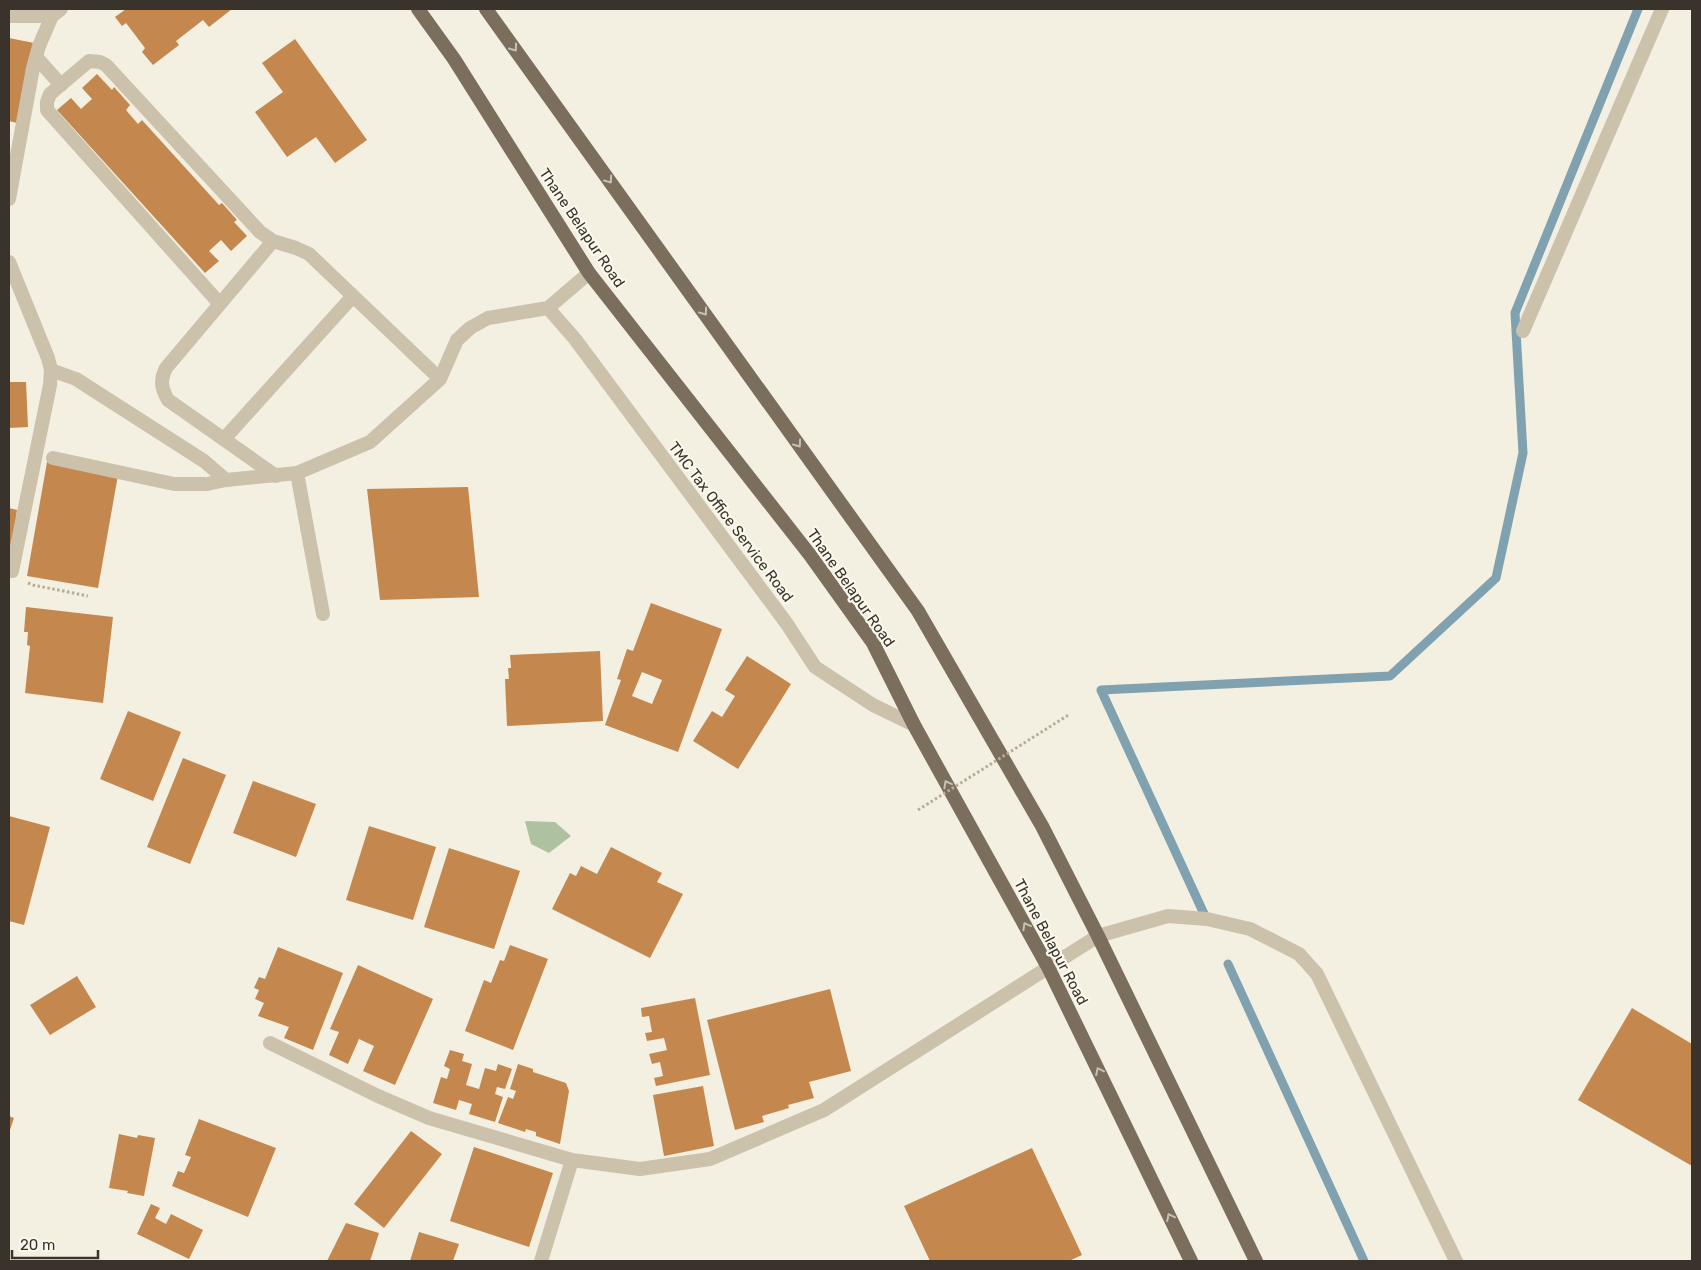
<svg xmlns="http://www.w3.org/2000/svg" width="1701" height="1270" font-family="Rubik,sans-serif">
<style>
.green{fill:#afc2a0}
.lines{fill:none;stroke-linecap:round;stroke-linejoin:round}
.stream{stroke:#80a2b0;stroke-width:9}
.building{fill:#c4884e;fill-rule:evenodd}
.path{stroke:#b7ad96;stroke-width:3;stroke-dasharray:2.5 2.5;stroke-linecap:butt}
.minor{stroke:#ccc2ac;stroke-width:14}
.primary{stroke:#7b6e5d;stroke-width:14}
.path-bridge{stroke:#b7ad96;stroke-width:3;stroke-dasharray:2.5 2.5;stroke-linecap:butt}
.oneway{stroke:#c7c1b3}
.labels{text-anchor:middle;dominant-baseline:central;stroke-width:4.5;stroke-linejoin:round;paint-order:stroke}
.street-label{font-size:15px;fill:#3a332b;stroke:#faf8ed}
</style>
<rect width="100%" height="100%" fill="#f3efe1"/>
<path class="green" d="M525 821 555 822 571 836 549 853 531 844Z"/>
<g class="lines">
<path class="stream" d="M1205 916 1101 690 1390 676 1496 578 1523 453 1515 313 1638 9
M1228 964 1364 1261"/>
</g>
<path class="building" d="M126 9H232L209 27 203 20 176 41 179 45 153 65 142 52 145 48 126 23 122 26 115 17Z
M9 38 34 43 17 123 9 121Z
M295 39 367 140 335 163 316 137 287 157 255 112 283 92 262 63Z
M97 74 112 90 114 87 130 105 126 110 138 124 142 120 219 205 222 203 237 220 234 222 247 236 231 251 221 240 209 251 219 261 205 273 57 110 71 98 81 109 92 99 82 88Z
M9 382H26L28 427 9 428Z
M47 462 118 475 98 588 27 576Z
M468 487 479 597 380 600 367 489Z
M9 508 17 510 11 554H9Z
M651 603 722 629 678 752 605 725 621 680 617 679 627 649 633 651ZM642 672 662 680 652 704 632 696Z
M26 607 113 617 103 703 25 693 30 646 27 645 28 632H24Z
M600 651 603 721 507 726 505 679H509L508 668H511L510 655Z
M747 656 791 684 738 769 693 741 712 711 722 717 735 696 725 690Z
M128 711 181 732 153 801 100 779Z
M183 758 226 775 190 864 147 847Z
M253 781 316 804 296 857 233 833Z
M9 816 50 827 24 925 9 921Z
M369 826 436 847 413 920 346 900Z
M611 847 662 873 657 882 683 894 650 958 552 909 570 873 576 876 581 866 597 874Z
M449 848 520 871 494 949 424 927Z
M510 945 548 959 513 1050 465 1031 484 980 491 983 500 960 504 961Z
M278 947 343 973 313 1050 284 1038 289 1027 258 1016 264 1003 255 999 259 990 254 988 259 977 265 979Z
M358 965 433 999 395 1085 363 1071 374 1046 359 1039 348 1064 329 1055 339 1032 330 1029Z
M77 976 96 1007 50 1035 30 1005Z
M830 989 851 1071 809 1082 814 1098 788 1105 789 1108 762 1116 764 1122 735 1130 707 1020Z
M695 998 710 1075 656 1086 654 1078 663 1076 660 1062 652 1064 649 1054 667 1050 664 1038 647 1041 645 1033 652 1032 649 1016 642 1017 641 1008Z
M1632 1008 1692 1044V1166L1578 1100Z
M450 1050 464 1054 462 1061 472 1064 466 1085 479 1089 485 1068 496 1071 498 1064 512 1069 505 1089 497 1087 495 1094 503 1097 495 1122 469 1114 472 1104 459 1100 456 1110 433 1103 441 1077 447 1079 450 1069 444 1066Z
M518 1064 533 1069V1072L566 1083 569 1091 560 1144 536 1136V1132L526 1129 525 1132 498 1123 508 1097 513 1099 516 1091 510 1089Z
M703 1086 714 1146 664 1156 653 1095Z
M9 1116 14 1118 9 1133Z
M199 1119 276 1148 248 1217 172 1186 178 1171 184 1173 191 1157 185 1155Z
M411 1131 442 1154 384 1228 354 1204Z
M119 1134 137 1138 138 1135 155 1138 144 1196 127 1193 128 1191 109 1188Z
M474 1147 553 1173 529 1247 450 1221Z
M1032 1148 1082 1255 1069 1261H930L904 1206Z
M151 1204 160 1208 155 1218 166 1224 171 1214 203 1230 189 1259 137 1234Z
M346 1223 379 1233 370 1261H327Z
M419 1232 459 1244 453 1261H410Z"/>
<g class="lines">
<path class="path" d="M28 583 33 585 88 596"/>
<path class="minor" d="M9 16H52L61 9
M36 57 61 85
M9 199 33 68 39 46 52 16
M273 241 166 368C160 380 161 388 168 400L276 476
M9 262 48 358 51 370 50 385 12 571H9
M220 304 47 110V102L50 94 89 61 100 62 106 65 260 232 273 241 296 248 309 254 440 379
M548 308 575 339 787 624 815 667 873 705 914 725
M1523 331 1662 9
M51 370 76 379 204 461 226 480
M224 439 353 296
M53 458 174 484H207L226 480 297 473 370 442 440 379 457 340 470 328 488 318 548 308 589 273
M297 473 323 614
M270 1043 378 1096 429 1118 572 1160 640 1169 710 1159 824 1110 1098 936 1168 916 1207 919 1250 929 1299 954 1317 974 1456 1261
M541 1261 572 1160"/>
<path class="primary" d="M418 9 454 59 589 273 810 555 873 643 914 725 1048 967 1191 1261
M486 9 918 611 1042 826 1098 936 1256 1261"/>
<path class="path-bridge" d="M918 810 1070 714"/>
</g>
<defs><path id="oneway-chevron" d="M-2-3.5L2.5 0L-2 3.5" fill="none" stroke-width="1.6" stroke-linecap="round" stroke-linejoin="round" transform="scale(1.25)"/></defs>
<g class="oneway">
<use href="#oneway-chevron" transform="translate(514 48) rotate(54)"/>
<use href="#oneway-chevron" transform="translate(609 180) rotate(54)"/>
<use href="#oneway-chevron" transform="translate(704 312) rotate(54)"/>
<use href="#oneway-chevron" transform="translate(798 444) rotate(54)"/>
<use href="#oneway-chevron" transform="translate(947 784) rotate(-119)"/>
<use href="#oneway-chevron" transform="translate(1026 926) rotate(-119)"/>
<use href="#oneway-chevron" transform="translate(1099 1071) rotate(-116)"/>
<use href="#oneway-chevron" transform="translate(1170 1217) rotate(-116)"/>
</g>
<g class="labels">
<g class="street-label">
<text transform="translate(582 228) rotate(56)">Thane Belapur Road</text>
<text transform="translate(731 522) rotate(53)">TMC Tax Office Service Road</text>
<text transform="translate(851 588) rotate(55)">Thane Belapur Road</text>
<text transform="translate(1051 942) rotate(62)">Thane Belapur Road</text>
</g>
</g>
<rect width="1701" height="1270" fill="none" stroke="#3a332b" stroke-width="20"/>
<path d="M12 1250v8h86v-8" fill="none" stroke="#3a332b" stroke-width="2.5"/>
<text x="20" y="1250" font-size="15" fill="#3a332b" stroke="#faf8ed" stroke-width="4" paint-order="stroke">20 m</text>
</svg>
